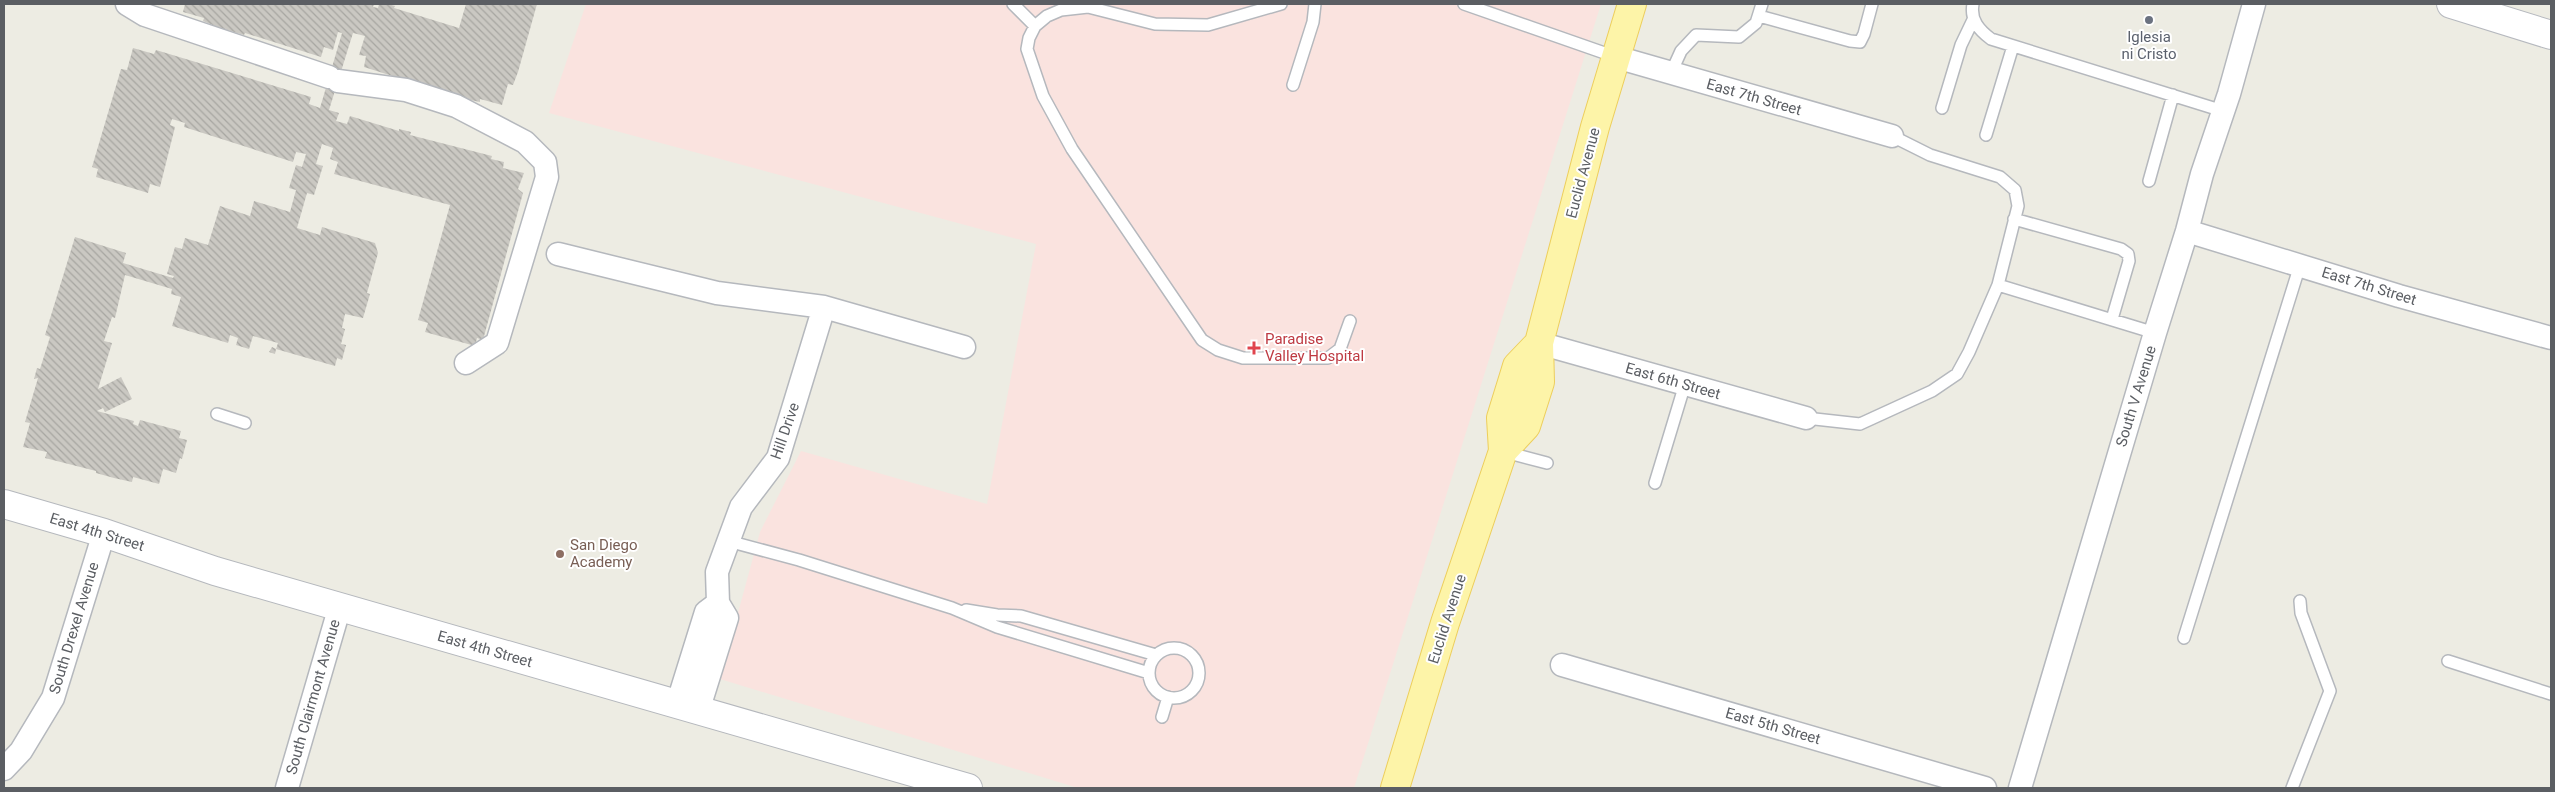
<svg xmlns="http://www.w3.org/2000/svg" width="2555" height="792" font-family="Roboto,sans-serif">
<style>
.medical{fill:#fae3df}
.building{fill:url(#building-back-hatch)}
.lines{fill:none;stroke-linecap:round;stroke-linejoin:round}
.service-casing{stroke:#b5b8bd;stroke-width:14}
.minor-casing{stroke:#b5b8bd;stroke-width:25}
.tertiary-casing{stroke:#b5b8bd;stroke-width:30}
.secondary-casing{stroke:#b6b9bf;stroke-width:30}
.primary-casing{stroke:#edce5c;stroke-width:30}
.service{stroke:#fff;stroke-width:11}
.minor{stroke:#fff;stroke-width:22}
.tertiary{stroke:#fff;stroke-width:28}
.secondary{stroke:#fff;stroke-width:28}
.primary{stroke:#fdf4a8;stroke-width:28}
.worship-dot{fill:#6b7280;stroke:#fff;stroke-width:2}
.health-dot{fill:#e0444e;stroke:#fff;stroke-width:2}
.education-dot{fill:#8d6e63;stroke:#fff;stroke-width:2}
.labels{text-anchor:middle;dominant-baseline:central;stroke-width:4;stroke-linejoin:round;paint-order:stroke}
.worship-label{font-size:15px;fill:#5b616d;stroke:#fff}
.street-label{font-size:15px;fill:#5b5e63;stroke:#fff}
.health-label{font-size:15px;fill:#be3a42;stroke:#fff;text-anchor:start}
.education-label{font-size:15px;fill:#785e54;stroke:#fff;text-anchor:start}
</style>
<defs>
<pattern id="building-back-hatch" width="6" height="6" patternUnits="userSpaceOnUse" patternTransform="scale(1.25)"><rect width="6" height="6" fill="#cac8c2"/><path d="M-1 5l2 2M0 0l6 6M5-1l2 2" fill="none" stroke="#a7a6a1"/></pattern>
</defs>
<rect width="100%" height="100%" fill="#edece3"/>
<path class="medical" d="M586 4H1601L1354 788H1078L720 679 760 532 801 451 987 504 1036 244 549 113Z"/>
<path class="building" d="M185 4H374L373 7 378 8 379 4H388L395 6 394 8 459 28 466 4H537L518 72 513 85 508 84 502 105 480 99V102L465 99 364 67 366 56 359 55 365 36 353 33 329 110 339 113 336 121 347 124 350 116 399 131V129L411 132 410 135 492 156 491 159 504 162 503 168 524 173 518 189 523 193 483 340 477 338 475 346 425 332 428 323 418 320 450 205 334 174 338 162 330 159 333 148 322 144 316 164 323 166 314 195 307 193 297 228 320 235 322 227 375 243 378 253 367 293 370 294 363 318 345 314 342 328 345 329 341 344 346 345 342 360 337 358 335 366 276 349 275 354 269 352 272 347 276 349 278 343 253 336 249 349 236 345 238 338 230 335 228 343 172 326 181 297 171 294 172 289 125 275 115 318 112 317 104 341 112 343 98 389 121 377 132 399 105 412 103 408 97 411 134 421 133 424 138 426 140 420 181 431 179 438 187 440 182 459 180 458 176 473 163 469 159 484 133 477 132 482 114 478 96 473V471L45 458 47 452 23 447 30 423 25 422 38 378 34 379 37 368 40 369 50 337 45 335 75 237 126 253 123 263 173 278 174 276 167 274 175 247 182 249 185 238 208 245 220 206 250 216 254 201 290 212 296 190 289 188 296 165 302 167 306 154 296 152 293 162 184 127 185 123 172 119 170 125 175 127 160 187 150 184 148 193 96 177 98 169 92 167 121 69 127 70 133 48 154 54 156 50 311 97 309 104 320 108 342 33 338 32 333 50 324 47 321 57 245 33 244 35 217 27 203 21 204 18 183 12Z"/>
<g class="lines">
<g class="service-casing">
<path id="service" d="M1013 4 1035 26
M1281 4 1208 25 1155 24 1088 7 1061 10 1047 16 1035 26 1029 38 1027 49 1043 96 1072 149 1202 340 1218 350 1243 358H1328L1340 349 1350 321
M1464 4 1616 57
M1973 4C1970 20 1979 30 1991 39L2223 111
M1759 16 1850 41 1860 42 1864 34 1872 4
M1671 73 1681 51 1696 35 1739 37 1756 23 1762 4
M1293 85 1313 22 1315 4
M1942 108 1961 45 1973 20
M1986 135 2013 46
M1892 136 1930 155 2000 177 2015 190 2018 206 1998 285
M2149 181 2173 95
M2014 219 2121 249 2128 254 2129 261 2112 319
M217 414 245 423
M1806 418 1860 424 1932 391 1957 374 1969 352 1998 285 2155 333
M1505 452 1547 463
M1655 483 1685 384
M728 541 799 560 952 608 997 627 1149 673
M966 610 997 615 1021 616 1156 655
M2184 638 2300 265
M1149 673a25 25 0 1 1 50 0a25 25 0 1 1-50 0Z
M2448 661 2551 694
M1162 717 1168 697
M2292 788 2330 691 2301 613 2300 601"/>
</g>
<g class="minor-casing">
<path id="minor" d="M127 4 145 15 329 77
M1616 57 1892 136
M338 81 406 90 456 106 525 142 545 162 547 177 497 343 466 363
M2187 231 2399 296 2551 338
M558 254 717 293 824 307 964 347
M1539 343 1806 418
M1562 665 1985 788
M677 705 706 612 718 603
M698 711 727 618 718 603 717 572 741 507 778 458 824 307
M4 769 21 751 53 698 104 533
M287 788 340 606
M2020 788 2155 333 2187 231 2202 174 2229 94 2254 4"/>
</g>
<g class="tertiary-casing">
<path id="tertiary" d="M4 504 104 533 215 571 968 788"/>
</g>
<g class="secondary-casing">
<path id="secondary" d="M2451 4 2551 35"/>
</g>
<g class="primary-casing">
<path id="primary" d="M1503 451 1526 426 1540 382 1539 343 1595 127 1632 4
M1395 788 1445 623 1503 451 1501 418 1514 376 1517 366 1539 343"/>
</g>
<use href="#service" class="service"/>
<use href="#minor" class="minor"/>
<use href="#tertiary" class="tertiary"/>
<use href="#secondary" class="secondary"/>
<use href="#primary" class="primary"/>
</g>
<circle class="worship-dot" cx="2149" cy="20" r="5"/>
<path class="health-dot" d="M1251.5 340.5h5v5h5v5h-5v5h-5v-5h-5v-5h5z"/>
<circle class="education-dot" cx="560" cy="554" r="5"/>
<g class="labels">
<g class="worship-label">
<text x="2149" y="37">Iglesia<tspan x="2149" dy="17">ni Cristo</tspan></text>
</g>
<g class="street-label">
<text transform="translate(1754 97) rotate(16)">East 7th Street</text>
<text transform="translate(1583 173) rotate(-75)">Euclid Avenue</text>
<text transform="translate(2369 286) rotate(17)">East 7th Street</text>
<text transform="translate(1673 381) rotate(16)">East 6th Street</text>
<text transform="translate(2136 396) rotate(-73)">South V Avenue</text>
<text transform="translate(785 431) rotate(-71)">Hill Drive</text>
<text transform="translate(97 532) rotate(17)">East 4th Street</text>
<text transform="translate(1447 619) rotate(-72)">Euclid Avenue</text>
<text transform="translate(74 628) rotate(-73)">South Drexel Avenue</text>
<text transform="translate(485 649) rotate(16)">East 4th Street</text>
<text transform="translate(313 697) rotate(-74)">South Clairmont Avenue</text>
<text transform="translate(1773 726) rotate(16)">East 5th Street</text>
</g>
<g class="health-label">
<text x="1265" y="339">Paradise<tspan x="1265" dy="17">Valley Hospital</tspan></text>
</g>
<g class="education-label">
<text x="570" y="545">San Diego<tspan x="570" dy="17">Academy</tspan></text>
</g>
</g>
<rect width="2555" height="792" fill="none" stroke="#5b5e63" stroke-width="10"/>
</svg>
